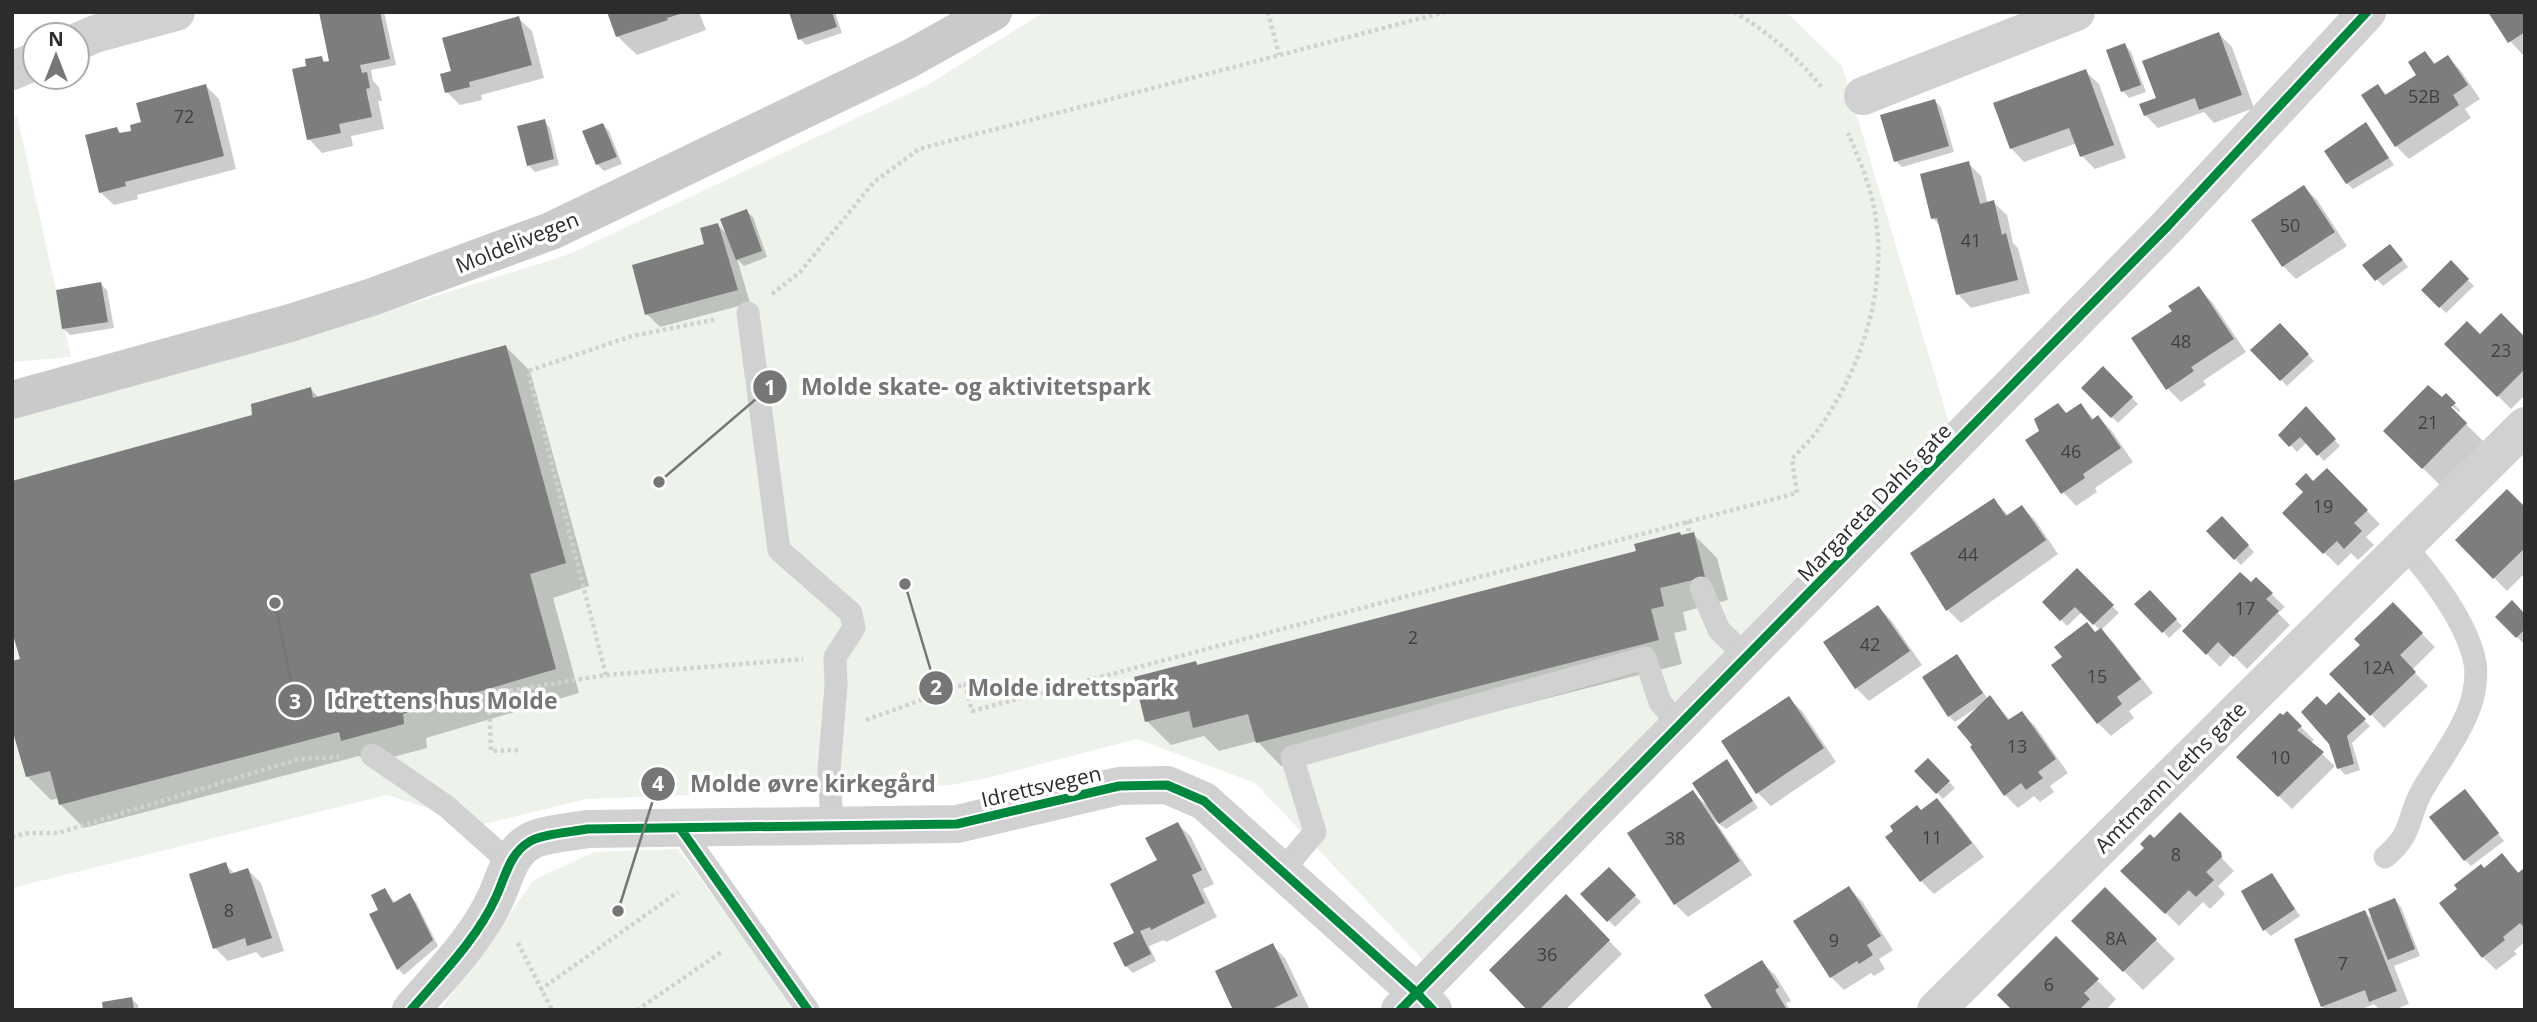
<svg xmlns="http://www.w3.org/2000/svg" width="2537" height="1022" font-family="'Open Sans',sans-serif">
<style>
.green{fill:#edf3eb}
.shadow{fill:#0003}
.building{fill:#7d7d7d}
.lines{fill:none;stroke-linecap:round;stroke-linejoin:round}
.path{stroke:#d1d1d1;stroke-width:4.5;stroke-dasharray:3.5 3.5;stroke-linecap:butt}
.service{stroke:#d1d1d1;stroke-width:23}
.minor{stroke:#d1d1d1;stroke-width:38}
.secondary{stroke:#cacaca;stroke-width:38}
.cycleway-casing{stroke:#fff;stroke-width:13}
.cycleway{stroke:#00873e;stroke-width:9}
.labels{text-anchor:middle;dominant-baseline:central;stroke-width:7;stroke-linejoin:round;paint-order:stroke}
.number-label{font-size:18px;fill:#404040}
.street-label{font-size:21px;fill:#2c2c2c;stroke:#fff}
.leader{fill:none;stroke:#767676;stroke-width:2.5}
.callout-dot{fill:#767676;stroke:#fff;stroke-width:2.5}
.mark-label{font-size:21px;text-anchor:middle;font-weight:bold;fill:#fff}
.callout-label{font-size:23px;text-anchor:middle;font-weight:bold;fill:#767676;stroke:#fff;stroke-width:7;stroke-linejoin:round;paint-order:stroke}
</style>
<rect width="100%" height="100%" fill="#fff"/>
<path class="green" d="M1044 12H1786L1842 66 1951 429 1424 961 1255 783 1137 739 987 778 951 785 586 799 481 825 387 795 12 888V417L298 339 567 255 931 83Z
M17 115 71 357 12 362V124Z
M678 849 798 1010H440L534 880 594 852Z"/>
<path class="shadow" d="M321 12H384L396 65 371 70 373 81 379 87 382 101H378L384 129 351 136 353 146 322 153 309 139 308 68 321 58 327 63 333 62Z
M609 12H699L706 30 637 55 617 36Z
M791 12H835L842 33 806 45 800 39Z
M2525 12V53L2523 55 2510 41Z
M518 18 532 31 544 78 481 95 482 100 460 105 447 92 453 72Z
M2219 34 2232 47 2254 108 2214 123 2204 112 2158 128 2145 115Z
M2125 45 2131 52 2146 92 2129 98 2123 91Z
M2425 53 2437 65 2448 57 2461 71 2480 99 2465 109 2471 118 2409 159 2396 146 2378 86 2388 96 2419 75Z
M2085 71 2099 84 2126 158 2095 169 2082 156 2077 143 2024 162 2011 148Z
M206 86 219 99 236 169 137 195 138 199 114 205 100 192 117 129 122 134 133 132Z
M1935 101 1941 107 1954 152 1902 167 1896 161Z
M544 121 550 128 559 165 535 172 528 165Z
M2366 124 2394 165 2353 189 2347 183Z
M603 125 609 131 622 164 604 171 597 164Z
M1968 163 1981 176 1988 204 1993 202 2007 215 2013 243 2018 248 2030 293 1971 308 1958 294 1940 226 1933 218Z
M2304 187 2317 200 2347 246 2296 279 2283 266Z
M746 211 753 217 767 257 744 266 737 259 750 303 660 327 647 314 706 246 718 225 729 237Z
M2396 252 2408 267 2383 286 2365 266Z
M2451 263 2474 286 2446 313 2424 290Z
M101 284 107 290 114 328 70 335 64 329Z
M2199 288 2212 302 2246 352 2203 381 2206 385 2181 402 2168 389 2134 338 2174 312Z
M2279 325 2314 361 2287 386 2253 350Z
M2480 337 2525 339V395L2511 409 2446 344Z
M506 347 530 371 589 586 553 598 579 693 426 738 427 748 367 764 359 756 84 828 60 804 59 798 51 800 27 776 22 660 254 416 311 389 319 398Z
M2103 369 2138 404 2118 423 2083 388Z
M2442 400 2454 404 2460 410 2459 412 2452 406 2450 408 2485 443 2442 487 2385 431Z
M2081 406 2095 420 2098 417 2111 430 2133 462 2095 488 2097 492 2076 506 2063 492 2066 415Z
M2312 415 2340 446 2324 461 2307 442 2297 452 2281 435Z
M2327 471 2380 524 2366 537 2374 545 2358 560 2351 553 2338 566 2284 513Z
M1994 500 2009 516 2022 507 2035 520 2058 554 1961 623 1948 610 1912 553Z
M2525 510V573L2507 591 2457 540Z
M2222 518 2254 552 2241 565 2208 531Z
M1680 534 1682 536 1693 534 1717 558 1728 600 1683 612 1687 630 1674 633 1682 664 1281 766 1257 741 1219 751 1204 736 1171 745 1147 721 1196 663 1199 666 1638 553Z
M2077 570 2119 613 2101 630 2114 643 2153 693 2129 711 2134 718 2111 736 2098 723 2096 634 2100 630 2082 612 2067 626 2044 602Z
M2256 579 2285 607 2278 613 2290 625 2247 669 2232 654 2220 667 2184 631Z
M2149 592 2182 626 2169 638 2137 604Z
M2392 604 2435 647 2412 670 2428 686 2384 728 2332 674 2362 645Z
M1878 607 1891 620 1922 665 1869 701 1856 688Z
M2525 613V641L2523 643 2497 617Z
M1957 656 1988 699 1990 697 2011 721 2022 713 2035 726 2068 773 2050 786 2054 792 2040 802 2034 796 2018 808 2005 795 1976 708 1955 722 1949 716Z
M2339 695 2370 726 2352 743 2360 770 2345 775 2339 768 2326 707Z
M1788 698 1802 711 1836 762 1771 806 1758 793Z
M2287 713 2314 740 2310 743 2335 766 2292 809 2239 757Z
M1928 761 1955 788 1943 799 1916 771Z
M1727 762 1758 808 1726 829 1715 821 1752 875 1688 917 1675 904 1692 792 1710 808Z
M2471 798 2504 841 2471 866 2465 860Z
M1937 800 1950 813 1984 857 1934 894 1921 881 1888 837Z
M2180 814 2234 871 2218 886 2225 894 2210 909 2203 902 2179 926 2123 871Z
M1178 824 1191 837 1214 884 1203 889 1217 917 1166 942 1164 940 1149 946 1156 961 1133 973 1126 966 1116 944 1137 935 1159 861Z
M2502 855 2520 874 2525 873V942L2514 951 2517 954 2496 970 2483 957 2484 870Z
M225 864 235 874 248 870 261 883 284 951 262 958 256 952 228 961 215 948Z
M1609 869 1641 902 1615 927 1583 894Z
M2272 875 2300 916 2271 936 2265 930 2243 891Z
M1849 888 1862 901 1893 950 1879 959 1885 969 1874 976 1871 973 1844 990 1831 977Z
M385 890 395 903 410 896 416 902 438 946 404 975 398 969Z
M2105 890 2175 959 2143 990 2074 921Z
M1566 897 1622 954 1565 1010H1530Z
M2395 900 2401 907 2420 956 2394 966 2409 1004 2394 1010H2380L2374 1004 2360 1010H2326L2322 1006 2365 912 2376 923Z
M2056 939 2116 999 2106 1010H2014Z
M1272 945 1285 958 1310 1010H1235Z
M1762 962 1775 975 1791 1001 1786 1003 1790 1010H1715Z
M132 999 138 1005 139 1010H105Z"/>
<path class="building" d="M319 12H380L390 59 360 65 362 73 367 72 370 88 366 89 372 117 339 124 341 133 307 140 292 69 306 66 305 59 322 56 323 62 329 61Z
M607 12H683V13L667 18 668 20 616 37Z
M789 12H832L837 27 798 40Z
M2488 12H2525V32L2508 43Z
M519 16 532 65 469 82 470 87 445 93 440 74 451 71 442 38Z
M2219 32 2242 95 2199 110 2195 98 2144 116 2139 104 2156 98 2142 61Z
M2125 43 2141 85 2121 92 2106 50Z
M2425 51 2434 64 2448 55 2468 85 2453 95 2459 105 2395 147 2361 95 2378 84 2385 95 2416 75 2408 62Z
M2086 69 2114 145 2080 157 2069 128 2010 149 1993 103Z
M206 84 224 156 125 182 126 186 99 193 85 135 117 127 119 133 131 131 130 125 141 122 136 103Z
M1935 99 1949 146 1894 162 1880 115Z
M545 119 554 159 527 166 517 126Z
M2366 122 2389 158 2346 184 2324 151Z
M603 123 617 157 596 165 582 131Z
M1969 161 1980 204 1994 200 2002 235 2006 233 2018 280 1956 295 1937 218 1931 219 1920 174Z
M2304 185 2335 232 2282 267 2251 220Z
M747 209 762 251 736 260 720 219Z
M718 223 738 290 645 315 632 265 704 244 700 228Z
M2390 244 2403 260 2375 281 2362 265Z
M2451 260 2469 279 2439 308 2421 290Z
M101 282 108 322 62 329 56 290Z
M2199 286 2234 339 2191 367 2194 371 2166 390 2131 338 2172 311 2168 306Z
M2501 313 2525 337V369L2497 397 2444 344 2467 321 2480 334Z
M2280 323 2309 354 2280 381 2250 350Z
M506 345 566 563 530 574 556 669 403 714 404 724 341 741 339 732 59 805 50 771 26 777 12 729V661L20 659 12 631V481L252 415 251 404 311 387 313 398Z
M2103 366 2133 397 2111 418 2081 388Z
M2428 385 2442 397 2446 393 2456 403 2451 407 2467 423 2422 469 2383 431Z
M2058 403 2066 413 2081 403 2092 420 2098 415 2121 448 2083 474 2085 478 2061 494 2025 440 2039 431 2034 419Z
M2306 406 2336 439 2317 456 2300 437 2289 447 2278 435Z
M2327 468 2368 510 2354 523 2362 531 2344 549 2337 541 2323 554 2282 513 2303 492 2295 484 2306 473 2313 481Z
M2507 489 2525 507V548L2493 579 2455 540Z
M1994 498 2006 516 2022 505 2046 540 1946 611 1910 553Z
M2222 516 2249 545 2234 560 2206 531Z
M1680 532 1681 535 1694 532 1705 577 1660 588 1664 606 1651 609 1659 640 1256 743 1248 714 1193 728 1189 711 1145 722 1134 677 1196 661 1197 665 1636 551 1634 544Z
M2077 568 2114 605 2093 625 2075 607 2060 621 2042 602Z
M2240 572 2251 582 2256 577 2273 593 2266 599 2279 611 2233 657 2218 642 2206 655 2182 631Z
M2150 590 2177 619 2162 633 2134 604Z
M2512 600 2523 612 2525 610V629L2516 638 2495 617Z
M2393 602 2423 633 2400 655 2416 672 2370 716 2329 674 2360 645 2354 639Z
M1878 605 1910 651 1855 689 1823 642Z
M2087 622 2095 632 2101 628 2141 679 2117 697 2122 704 2097 724 2051 665 2062 657 2054 647Z
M1957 654 1983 693 1948 717 1922 677Z
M2339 692 2366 719 2347 736 2354 764 2337 769 2329 744 2301 712 2317 696 2326 705Z
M1990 695 2008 720 2022 711 2056 759 2038 772 2043 778 2026 790 2021 783 2004 796 1970 747 1972 745 1957 727Z
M1789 696 1824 748 1756 794 1721 741Z
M2287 711 2302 726 2297 730 2324 752 2278 797 2236 757 2280 713 2283 715Z
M1928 758 1950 781 1936 794 1914 771Z
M1727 759 1753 801 1719 824 1692 783Z
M2465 789 2499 833 2464 861 2429 817Z
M1693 790 1740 861 1674 905 1627 833Z
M1937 798 1972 843 1920 882 1885 837 1893 831 1890 826 1917 805 1921 810Z
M2180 812 2221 852 2222 857 2206 872 2214 880 2196 897 2189 890 2165 914 2120 871 2144 848 2140 844 2150 834 2154 838Z
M1178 822 1202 870 1192 875 1205 903 1151 930 1150 927 1140 931 1151 954 1125 967 1113 943 1134 933 1110 884 1157 860 1145 838Z
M2502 853 2518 873 2523 869 2525 871V925L2523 926 2520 923 2503 937 2505 940 2482 958 2439 903 2457 889 2454 885 2481 864 2484 868Z
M226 862 230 874 248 868 272 938 247 946 245 938 213 949 189 874Z
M1609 867 1636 895 1607 922 1580 894Z
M2272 873 2295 909 2263 931 2241 891Z
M1849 886 1881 936 1867 945 1873 955 1859 964 1857 961 1830 978 1793 921Z
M2105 887 2157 939 2123 972 2071 921Z
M385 888 393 903 410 893 433 940 397 970 369 914 378 910 371 895Z
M1566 894 1610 940 1539 1010H1527L1489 970Z
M2395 898 2415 949 2388 960 2368 909Z
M2365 910 2397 991 2369 1002 2365 990 2321 1007 2294 939Z
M2056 936 2099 979 2084 993 2090 999 2079 1010H2012L1997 995Z
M1273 943 1298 996 1270 1010H1233L1215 971Z
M1762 960 1779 987 1775 990 1787 1010H1713L1704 995Z
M132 997 134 1010H103L102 1002Z"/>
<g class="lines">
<path class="path" d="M1268 12 1279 55
M1734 12C1768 32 1799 58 1823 89
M772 294 800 272 874 182 919 149 1445 12
M1687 521 1689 533
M606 675 528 371 632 336 718 319
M866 720 965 684 972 711 1797 493 1792 459C1801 449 1812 439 1820 427 1862 367 1888 287 1875 214 1871 186 1859 159 1848 133
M518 750 491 751 489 694 606 675 803 659
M12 837 28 833H58L299 759 339 757
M518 943 552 1010
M540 990 678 892
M637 1010 723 951"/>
<path class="service" d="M748 313 779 550 851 613 854 628 835 657 836 686 829 770 832 826
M1701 588 1719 630 1746 656
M372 755 446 806 510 863
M680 828 808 1010
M2385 857C2415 832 2406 818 2423 789 2439 762 2464 729 2472 700 2475 690 2477 673 2475 663 2468 624 2430 573 2403 545
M1282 871 1315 832 1292 757 1645 658 1660 702 1679 725"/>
<path class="minor" d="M77 42 95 34 176 12
M12 71 35 61
M1863 96 2076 12
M411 1010C441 975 477 939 496 897 505 878 509 854 529 842 541 834 572 832 587 829L957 824 1119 786 1167 785 1204 801 1417 993 1433 1010
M1400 1010 2168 226 2367 12
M1936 1010 2525 426"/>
<path class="secondary" d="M12 400 290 323 372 297 551 231 909 59 993 12"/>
<g class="cycleway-casing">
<path id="cycleway" d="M680 828 808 1010
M411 1010C441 975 477 939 496 897 505 878 509 854 529 842 541 834 572 832 587 829L957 824 1119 786 1167 785 1204 801 1417 993 1433 1010
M1400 1010 2168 226 2367 12"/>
</g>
<use href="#cycleway" class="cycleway"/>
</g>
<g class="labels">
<g class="number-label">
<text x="2424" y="96">52B</text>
<text x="184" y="116">72</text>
<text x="2290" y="225">50</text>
<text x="1971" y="240">41</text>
<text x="2181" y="341">48</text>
<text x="2501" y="350">23</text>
<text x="2428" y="422">21</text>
<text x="2071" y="451">46</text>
<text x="2323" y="506">19</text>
<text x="1968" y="554">44</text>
<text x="2245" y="608">17</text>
<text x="1413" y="637">2</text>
<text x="1870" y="644">42</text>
<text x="2378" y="667">12A</text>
<text x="2097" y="676">15</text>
<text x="2017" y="746">13</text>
<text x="2280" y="757">10</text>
<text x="1932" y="837">11</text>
<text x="1675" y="838">38</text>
<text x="2176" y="854">8</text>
<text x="229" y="910">8</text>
<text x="2116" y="938">8A</text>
<text x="1834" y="940">9</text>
<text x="1547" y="954">36</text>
<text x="2343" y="963">7</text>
<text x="2049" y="984">6</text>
</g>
<g class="street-label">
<text transform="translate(517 242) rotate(-22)">Moldelivegen</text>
<text transform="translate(1874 502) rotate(-46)">Margareta Dahls gate</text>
<text transform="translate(2170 777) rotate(-45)">Amtmann Leths gate</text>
<text transform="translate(1041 786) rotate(-13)">Idrettsvegen</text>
</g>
</g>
<path class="leader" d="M659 482L770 387M905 584L936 688M275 603L295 701M618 911L658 784"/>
<g class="callout-dot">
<circle cx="659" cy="482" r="7"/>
<circle cx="905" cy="584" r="7"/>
<circle cx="275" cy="603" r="7"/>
<circle cx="618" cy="911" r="7"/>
<circle cx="770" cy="387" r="18"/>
<circle cx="936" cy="688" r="18"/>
<circle cx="295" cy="701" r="18"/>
<circle cx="658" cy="784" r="18"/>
</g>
<g class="mark-label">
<text x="770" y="395">1</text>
<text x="936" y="695">2</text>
<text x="295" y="709">3</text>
<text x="658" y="791">4</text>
</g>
<g class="callout-label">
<text x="976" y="395">Molde skate- og aktivitetspark</text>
<text x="1071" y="696">Molde idrettspark</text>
<text x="442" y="709">Idrettens hus Molde</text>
<text x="813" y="792">Molde øvre kirkegård</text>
</g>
<rect width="2537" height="1022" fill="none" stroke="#2c2c2c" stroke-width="28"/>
<g transform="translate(56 56)"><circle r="33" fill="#ffffff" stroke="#ababab" stroke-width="2"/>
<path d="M0-5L12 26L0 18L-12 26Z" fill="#767676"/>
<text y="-10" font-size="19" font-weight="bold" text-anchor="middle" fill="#2c2c2c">N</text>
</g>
</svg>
